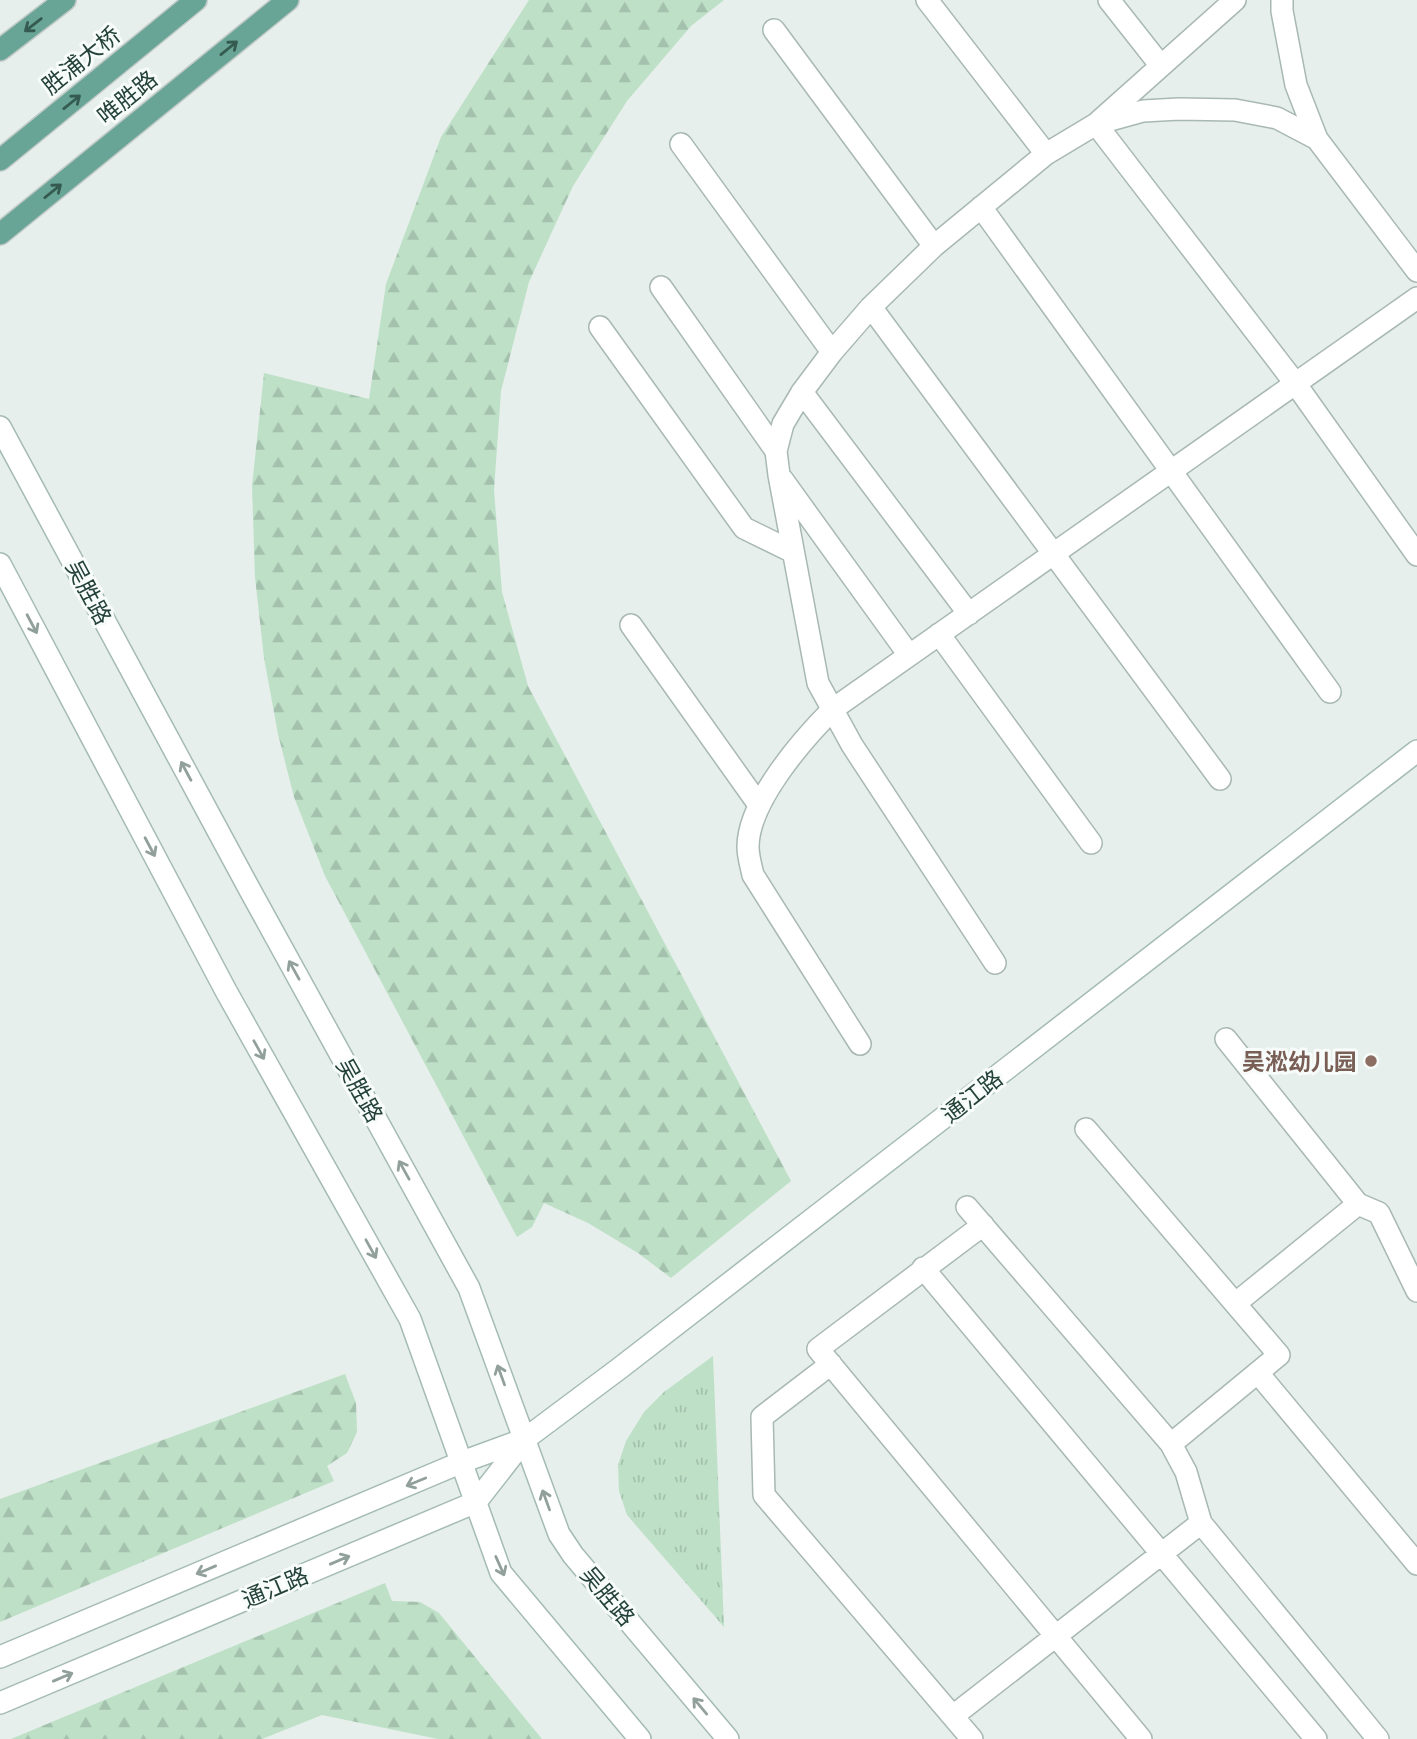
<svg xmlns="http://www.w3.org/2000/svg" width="1417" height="1739" font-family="Ubuntu,'Noto Sans SC',sans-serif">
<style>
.grass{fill:url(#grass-tufts)}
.forest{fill:url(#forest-firs)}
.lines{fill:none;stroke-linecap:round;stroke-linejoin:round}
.street-casing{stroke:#a8b8b2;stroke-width:24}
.secondary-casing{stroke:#a4bbb3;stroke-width:24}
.primary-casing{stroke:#c2cac8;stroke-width:24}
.street{stroke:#fff;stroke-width:21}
.secondary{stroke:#fff;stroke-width:21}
.primary{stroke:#69a596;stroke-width:21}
.oneway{stroke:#355b51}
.oneway2{stroke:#92a09c}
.education-dot{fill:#8d6e63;stroke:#f7fbf9;stroke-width:2.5}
.labels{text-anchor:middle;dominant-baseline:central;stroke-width:6;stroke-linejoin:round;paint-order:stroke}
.street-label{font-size:23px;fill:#24423a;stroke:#f7fbf9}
.education-label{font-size:23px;font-weight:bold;fill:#785e54;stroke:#f7fbf9;text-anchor:end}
</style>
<defs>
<pattern id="grass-tufts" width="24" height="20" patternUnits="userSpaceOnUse" patternTransform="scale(1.75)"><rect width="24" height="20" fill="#bee0c7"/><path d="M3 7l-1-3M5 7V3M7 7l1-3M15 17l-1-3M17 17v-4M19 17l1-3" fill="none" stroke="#a3c1ac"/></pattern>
<pattern id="forest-firs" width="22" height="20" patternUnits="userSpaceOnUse" patternTransform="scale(1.75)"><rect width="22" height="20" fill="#bee0c7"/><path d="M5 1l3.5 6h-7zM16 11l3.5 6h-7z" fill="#a3c1ac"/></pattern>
</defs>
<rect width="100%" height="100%" fill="#e6efeb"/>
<path class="grass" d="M713 1356 724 1627 627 1515 619 1491 618 1465 626 1441 644 1412 664 1392Z"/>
<path class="forest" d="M529 0H724L691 26 627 101 573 186 529 282 501 391 494 490 502 592 528 686 791 1181 671 1278 638 1253 588 1223 544 1203 532 1227 517 1237 325 876 294 797 278 734 264 658 255 577 252 486 264 373 369 399 386 284 441 137Z
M345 1374 356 1403 357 1432 347 1453 327 1466 334 1481 0 1622V1499Z
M385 1583 392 1601 420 1602 439 1613 542 1739H438L322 1715 262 1739H11Z"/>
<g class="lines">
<g class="street-casing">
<path id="street" d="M927 0 1046 154
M1109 0 1161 66
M1235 0 1096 124 1295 383 1417 555
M1282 0V11L1296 85 1317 139
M774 30 934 246
M681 144 832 352
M981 207 1330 692
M661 287 776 451
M871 307 1220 779
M600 327 744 528 793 552
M802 392 969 614
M782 479 909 655
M631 625 759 805
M939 634 1091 843
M995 963 852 745 818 683 779 475 776 451 783 424 802 392 832 352 871 307 934 246 1046 154 1096 124 1143 111 1179 109 1235 110 1277 118 1317 139 1417 271
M1226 1039 1358 1204 1379 1213 1417 1291
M860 1044 753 875C751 866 748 856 748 847 748 802 802 740 833 709L1417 298
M1086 1129 1279 1355 1171 1444
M967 1207 1171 1444 1186 1472 1201 1523 1378 1739
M983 1225 818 1349 1141 1739
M923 1268 1316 1739
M1236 1303 1358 1204
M831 1364 762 1417 764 1495 972 1739
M1258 1373 1417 1564
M953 1716 1201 1523"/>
</g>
<g class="secondary-casing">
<path id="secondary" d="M0 427 251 892 469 1288 559 1534 573 1555 728 1739
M0 564 226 991 410 1319 501 1573 640 1739
M0 1657 462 1462 525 1439 620 1368 1417 751
M0 1703 476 1502 525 1439"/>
</g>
<g class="primary-casing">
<path id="primary" d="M0 50 65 0
M0 160 196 0
M0 234 288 0"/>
</g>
<use href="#street" class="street"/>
<use href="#secondary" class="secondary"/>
<use href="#primary" class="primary"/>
</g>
<defs><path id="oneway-shaft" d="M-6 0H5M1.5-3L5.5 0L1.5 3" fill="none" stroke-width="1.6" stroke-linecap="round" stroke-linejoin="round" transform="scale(1.75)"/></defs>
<g class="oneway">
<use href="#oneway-shaft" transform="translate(33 25) rotate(142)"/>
<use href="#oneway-shaft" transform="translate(229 48) rotate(-39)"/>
<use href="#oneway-shaft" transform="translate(72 102) rotate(-39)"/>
<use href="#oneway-shaft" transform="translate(53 191) rotate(-39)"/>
</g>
<g class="oneway2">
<use href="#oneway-shaft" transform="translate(32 624) rotate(62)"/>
<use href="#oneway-shaft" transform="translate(186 771) rotate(-118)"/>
<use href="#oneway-shaft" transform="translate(150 847) rotate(62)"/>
<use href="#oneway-shaft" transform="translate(294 970) rotate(-119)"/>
<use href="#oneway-shaft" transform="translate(259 1050) rotate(61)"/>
<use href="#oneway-shaft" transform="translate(404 1170) rotate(-119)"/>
<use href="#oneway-shaft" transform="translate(371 1249) rotate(61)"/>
<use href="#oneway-shaft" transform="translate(501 1375) rotate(-110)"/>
<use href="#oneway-shaft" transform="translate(416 1482) rotate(158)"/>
<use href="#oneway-shaft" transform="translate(546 1500) rotate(-110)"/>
<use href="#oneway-shaft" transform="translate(340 1560) rotate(-23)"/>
<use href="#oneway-shaft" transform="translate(500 1566) rotate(66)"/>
<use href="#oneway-shaft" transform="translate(206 1570) rotate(157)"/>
<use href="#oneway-shaft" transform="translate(63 1677) rotate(-23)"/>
<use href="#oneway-shaft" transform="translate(700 1706) rotate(-130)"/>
</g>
<circle class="education-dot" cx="1371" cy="1061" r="7"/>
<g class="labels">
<g class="street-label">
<text transform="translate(81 60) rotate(-39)">胜浦大桥</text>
<text transform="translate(127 97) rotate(-39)">唯胜路</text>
<text transform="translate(89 592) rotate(62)">吴胜路</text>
<text transform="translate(360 1090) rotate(61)">吴胜路</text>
<text transform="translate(972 1096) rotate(-38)">通江路</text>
<text transform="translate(275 1587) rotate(-23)">通江路</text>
<text transform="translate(608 1596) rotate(50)">吴胜路</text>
</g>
<g class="education-label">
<text x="1357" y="1061">吴淞幼儿园</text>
</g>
</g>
</svg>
